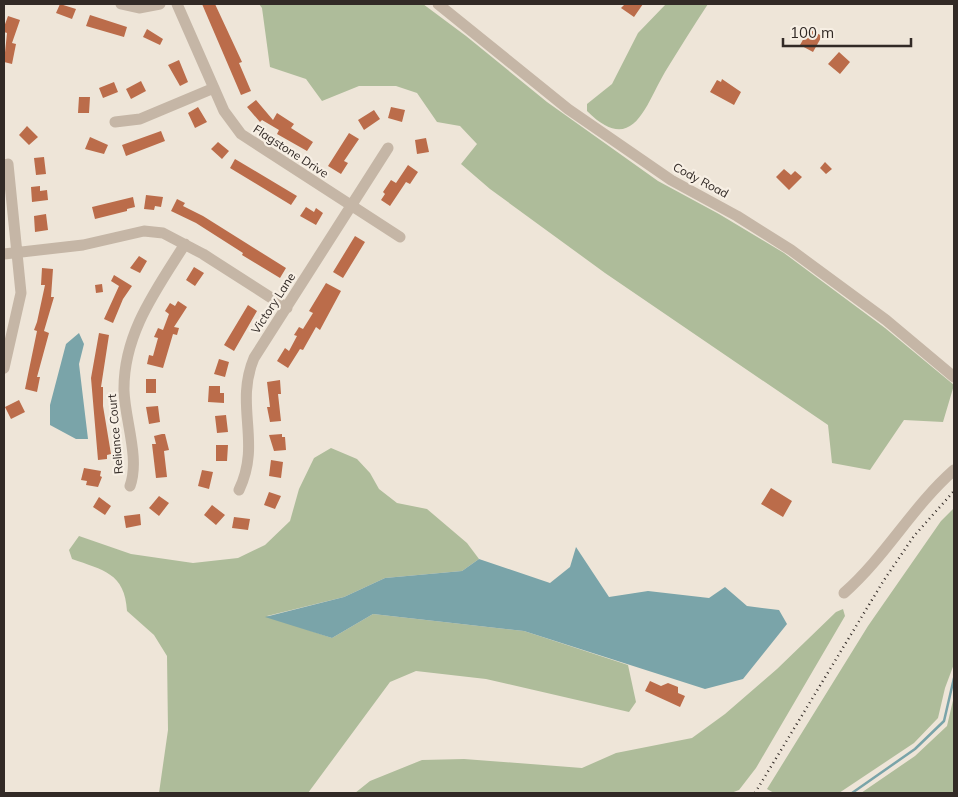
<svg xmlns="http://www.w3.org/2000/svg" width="958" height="797" font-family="Mulish,sans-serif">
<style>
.green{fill:#aebc9a}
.water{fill:#7aa4a9}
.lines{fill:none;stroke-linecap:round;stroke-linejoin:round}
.stream{stroke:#7aa4a9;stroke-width:2.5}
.building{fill:#bb6c4a}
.minor{stroke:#c5b6a6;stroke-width:11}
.rail{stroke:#322a26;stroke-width:2.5;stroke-dasharray:1 4;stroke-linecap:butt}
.labels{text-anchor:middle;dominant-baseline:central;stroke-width:4.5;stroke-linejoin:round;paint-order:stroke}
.street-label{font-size:12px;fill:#322a26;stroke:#f7efe4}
</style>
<rect width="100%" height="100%" fill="#eee5d8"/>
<path class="green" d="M259 4H423L466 36 547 102 658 181 719 214 784 253 885 328 954 385 943 422 904 420 870 470 832 463 828 425 605 273 490 189 461 164 477 144 460 126 437 122 417 93 396 86H359L322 101 306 79 270 67 262 8Z
M666 4H708C693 27 679 49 665 72 645 106 633 157 587 111V104L612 84 638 33Z
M331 448 357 459 370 473 379 489 397 503 427 509 467 543 479 559 462 571 385 578 344 597 267 616 332 638 373 614 524 631 628 665 636 702 629 712 486 679 416 671 390 682 308 793H159L168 730 167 656 154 635 127 611C125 573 103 570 72 559L69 550 79 536 131 554 193 563 238 558 265 545 290 521 299 489 314 458Z
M954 508V664L945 688 938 718 914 743 839 793H774L767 789 868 626 941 521Z
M843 609 845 616 756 768 739 790 731 793H355L370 781 422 760 464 759 582 768 616 753 692 738 725 714 777 669 836 612Z
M954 696V793H861L915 756 947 726Z"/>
<path class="water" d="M79 333 84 344 79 364 88 439H76L50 425V405L66 344Z
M576 547 609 597 648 591 709 598 725 587 747 606 779 610 787 624 743 679 705 689 524 631 373 614 332 638 265 617 344 597 385 578 462 571 479 559 550 583 570 567Z"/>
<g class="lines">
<path class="stream" d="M852 793 915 749 944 721 954 678"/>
</g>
<path class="building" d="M60 4 76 9 72 19 56 13Z
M202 4H215L242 62 239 63 251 91 241 95Z
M625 4H643L634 17 621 8Z
M90 15 127 27 124 37 86 26Z
M8 16 20 20 12 43 16 44 12 64 4 62 7 33 4 32V27Z
M147 29 163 39 160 45 143 37Z
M809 29 822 36 813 52 800 45Z
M839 52 850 62 840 74 828 64Z
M179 60 188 82 180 86 168 65Z
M722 79 741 92 734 105 710 92 717 80 721 82Z
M141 81 146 91 131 99 126 89Z
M114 82 118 92 103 98 99 88Z
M79 97H90L89 113H78Z
M256 100 273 120 277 113 294 124 291 128 313 142 307 151 277 134 279 130 262 120 260 122 247 107Z
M198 107 207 122 195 128 188 113Z
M391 107 405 110 402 122 388 118Z
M374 110 380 119 364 130 358 120Z
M27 126 38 137 29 145 19 135Z
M161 131 165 141 126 156 122 145Z
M349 133 359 139 344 161 348 163 341 174 328 166Z
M90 137 108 145 104 154 85 149Z
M426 138 429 152 417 154 415 140Z
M218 142 229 151 222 159 211 149Z
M44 157 46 174 36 175 34 158Z
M235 159 297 196 291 205 230 168Z
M825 162 832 169 826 174 820 168Z
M408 165 418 172 410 184 406 182 390 206 381 200 385 194 383 192 391 180 396 183Z
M784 169 791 175 795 171 802 177 789 190 776 177Z
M40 186V191L47 190 48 200 32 202 31 187Z
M146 195 163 197 161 207 155 206 154 210 144 209Z
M133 197 135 207 127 209V211L95 219 92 207Z
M177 199 185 203 183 206 203 216 286 268 280 278 242 255 243 253 196 223 171 211Z
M306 207 314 212 316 208 323 213 316 225 300 216Z
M46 214 48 230 35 232 34 216Z
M355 236 365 242 343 278 333 272Z
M139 256 147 261 140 273 130 268Z
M194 267 204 273 195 286 186 280Z
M42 268 53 269 51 297H54L44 331 49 333 37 377H40L37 392 25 389 37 331 34 330 37 322 45 285H41Z
M114 275 132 286 123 299 113 323 104 319 119 286 111 281Z
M326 283 341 291 320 330 316 327 303 350 300 349 288 368 277 361 285 348 289 351 297 336 294 335 299 327 303 329 313 313 309 311Z
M102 284 103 292 96 293 95 285Z
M178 301 187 307 174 327 179 328 177 335 173 334 163 368 147 364 149 355 153 356 158 338 154 337 158 328 163 330 169 314 165 311 170 303 175 306Z
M248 305 257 311 234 351 224 345Z
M99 333 109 335 101 387H103V406L111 454 107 455V459L98 460 91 378Z
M219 359 229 362 225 377 214 374Z
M146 379H156V393H146Z
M280 380 281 394H278L281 421 270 422 267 407H270L267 382Z
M209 386H220V393H224V403L208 402Z
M19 400 25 412 11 419 5 407Z
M158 406 160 422 149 424 146 407Z
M226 415 228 432 217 433 215 416Z
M162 434H165L169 450 164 451 167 477 156 478 152 444H156L154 436Z
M282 434V437H285L286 450 274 451 269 435Z
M216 445H228L227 461H216Z
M271 460 283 462 281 478 269 476Z
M84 468 101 471 100 476 102 477 98 487 86 485 87 481 81 480Z
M202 470 213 472 209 489 198 486Z
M771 488 792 501 783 517 761 504Z
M269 492 281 496 275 509 264 505Z
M159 496 169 503 159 516 149 508Z
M99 497 111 506 105 515 93 507Z
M212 505 225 515 216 525 204 515Z
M140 514 141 525 126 528 124 516Z
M234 517 250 519 248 530 232 528Z
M650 681 661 686 668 683 678 687V693L685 696 680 707 645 691Z"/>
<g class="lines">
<path class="minor" d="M121 4 139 8 160 4
M177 4 224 111 241 134 400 237
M438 4 568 109 671 180 737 216 791 250 886 320 954 377
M115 122 140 119 214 88
M4 165 8 164 21 293 4 368
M4 254 83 245 144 231 163 233 203 254 287 308
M130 486C140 459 125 420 124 391 123 334 156 290 185 244
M239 490C262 442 234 406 254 358L388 148
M844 593C886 556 912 507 954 470"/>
<path class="rail" d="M755 793 884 580 914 536 954 491"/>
</g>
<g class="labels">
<g class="street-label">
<text transform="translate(291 151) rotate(33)">Flagstone Drive</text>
<text transform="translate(701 180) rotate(28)">Cody Road</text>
<text transform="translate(273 303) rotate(-57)">Victory Lane</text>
<text transform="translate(115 434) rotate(-95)">Reliance Court</text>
</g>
</g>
<rect width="958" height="797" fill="none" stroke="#322a26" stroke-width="10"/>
<path d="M783 38v8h128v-8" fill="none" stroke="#322a26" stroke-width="2.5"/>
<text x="790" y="38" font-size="15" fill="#322a26" stroke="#f7efe4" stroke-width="4" paint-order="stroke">100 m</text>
</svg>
